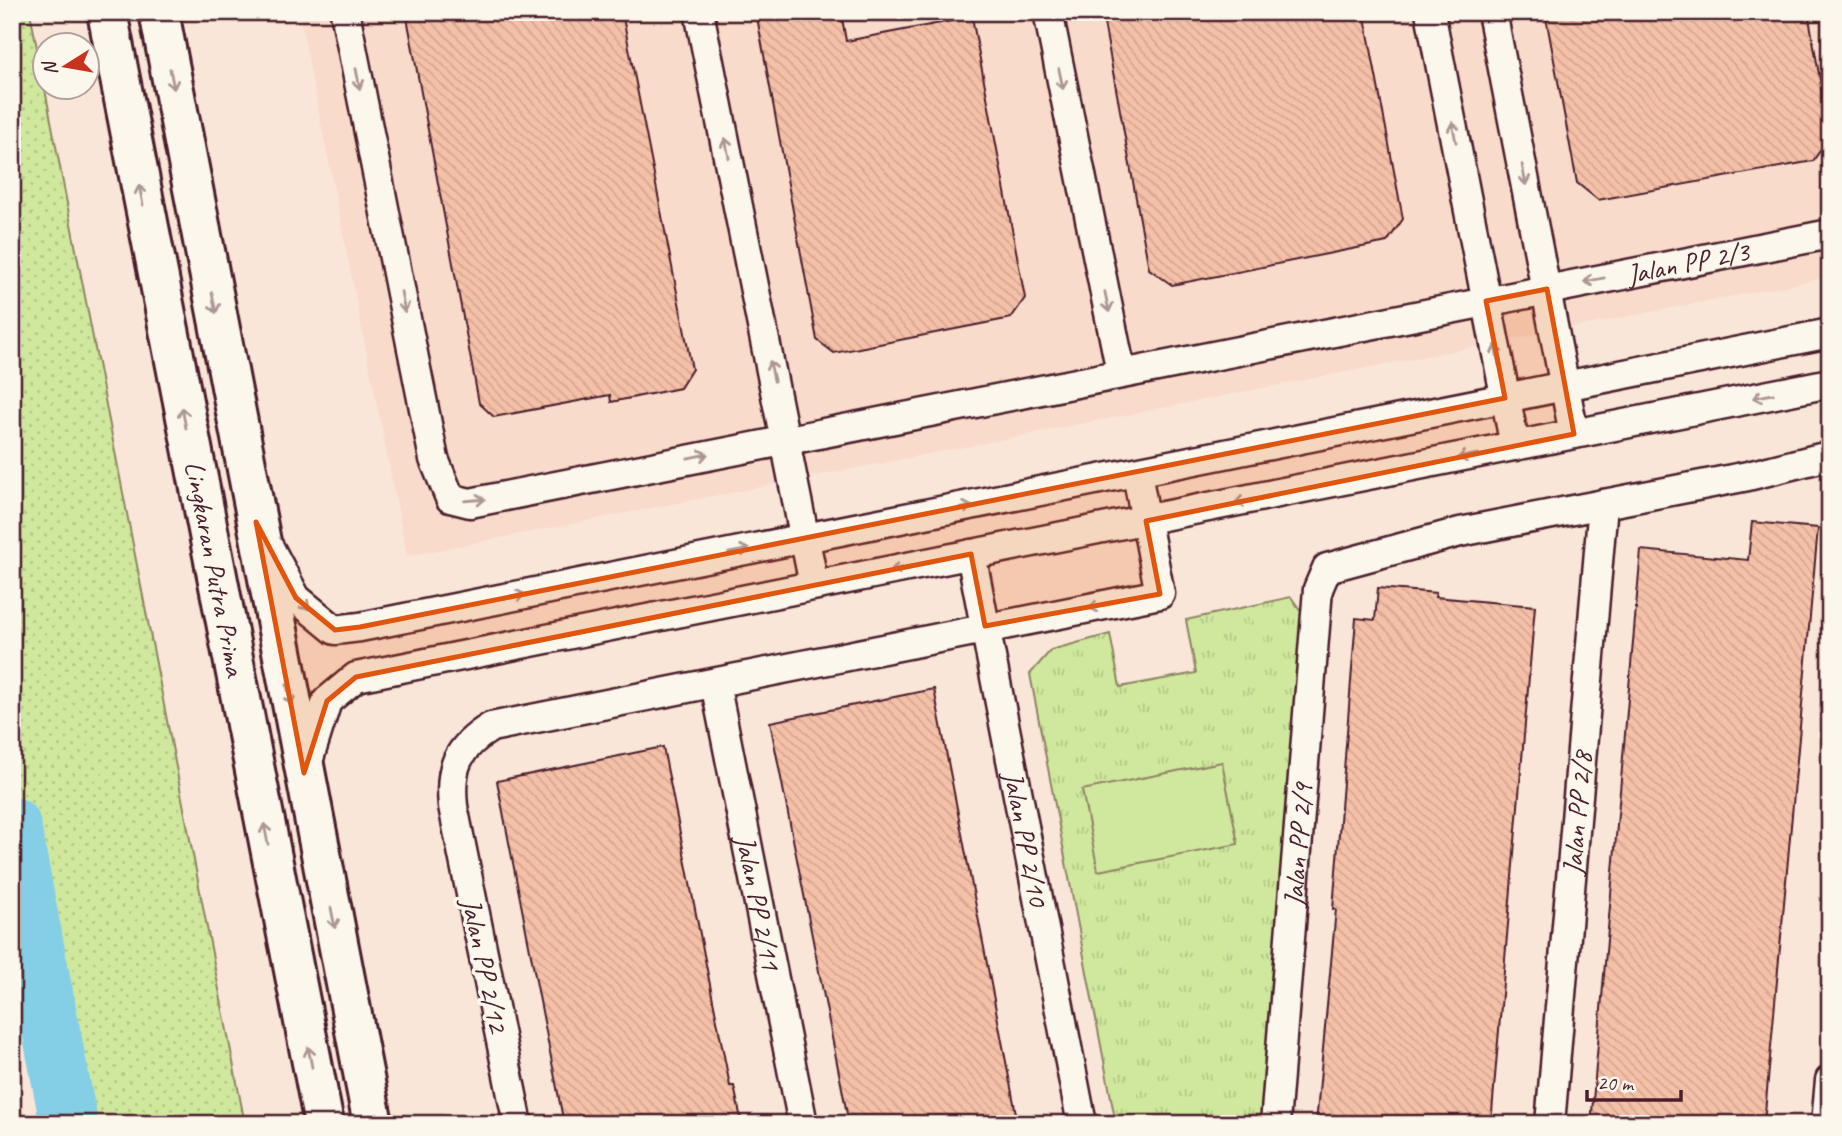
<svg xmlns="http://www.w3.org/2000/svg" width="1842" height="1136" font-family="Caveat,sans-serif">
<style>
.built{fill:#f8dbca}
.grass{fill:url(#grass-dots);stroke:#8d8464;stroke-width:2}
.park{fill:url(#park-tufts);stroke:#8d8464;stroke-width:2}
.garden{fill:#d0e89d;stroke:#8d8464;stroke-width:2}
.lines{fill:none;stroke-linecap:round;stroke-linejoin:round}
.river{stroke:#85cfe6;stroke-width:58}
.building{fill:url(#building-back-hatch);stroke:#4a1f2b;stroke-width:2}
.street-casing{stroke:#4a1f2b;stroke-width:33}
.secondary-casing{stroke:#4a1f2b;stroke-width:44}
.street{stroke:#fbf7ec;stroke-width:28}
.secondary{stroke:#fbf7ec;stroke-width:38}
.oneway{stroke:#ab9695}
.marked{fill:#e0560e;fill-opacity:0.2;stroke:#e0560e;stroke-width:5;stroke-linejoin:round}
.labels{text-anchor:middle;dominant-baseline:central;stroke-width:7;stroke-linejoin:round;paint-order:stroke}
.street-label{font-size:28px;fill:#4a1f2b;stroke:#fbf7ec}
</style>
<defs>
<pattern id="grass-dots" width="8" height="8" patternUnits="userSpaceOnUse" patternTransform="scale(1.75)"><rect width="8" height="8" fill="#d0e89d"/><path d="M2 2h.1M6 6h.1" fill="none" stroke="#b4c787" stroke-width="1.8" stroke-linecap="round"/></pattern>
<pattern id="park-tufts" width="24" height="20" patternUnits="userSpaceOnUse" patternTransform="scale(1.75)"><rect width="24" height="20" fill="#d0e89d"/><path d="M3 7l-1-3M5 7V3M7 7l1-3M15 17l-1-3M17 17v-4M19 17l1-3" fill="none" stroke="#b4c787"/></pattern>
<pattern id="building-back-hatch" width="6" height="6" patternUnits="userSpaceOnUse" patternTransform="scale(1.75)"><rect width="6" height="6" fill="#f5c0a8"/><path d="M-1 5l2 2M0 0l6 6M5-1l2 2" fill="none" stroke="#d4a591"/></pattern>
</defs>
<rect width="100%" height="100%" fill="#f9e6d8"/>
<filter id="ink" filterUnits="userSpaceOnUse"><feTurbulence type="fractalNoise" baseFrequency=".0143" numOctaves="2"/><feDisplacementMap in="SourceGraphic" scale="14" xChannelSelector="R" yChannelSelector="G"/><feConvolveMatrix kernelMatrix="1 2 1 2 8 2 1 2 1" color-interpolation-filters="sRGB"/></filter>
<g filter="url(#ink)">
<path class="built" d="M299 12H1830V277L407 556Z"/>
<path class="grass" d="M12 12H30L245 1124H50L12 931Z"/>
<path class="park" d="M1291 597 1303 614 1261 1124H1116L1030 674 1051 650 1110 634 1120 687 1196 673 1186 620Z"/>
<path class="garden" d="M1222 762 1238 844 1098 871 1082 790Z"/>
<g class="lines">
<path class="river" d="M12 826 69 1124"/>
</g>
<path class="building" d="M406 12H622L692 369 680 388 611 402 610 395 494 417 479 403Z
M756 12H841L846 41 972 17 1025 298 1011 318 834 353 817 340Z
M1102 12H1364L1403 219 1387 242 1172 285 1149 269Z
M1545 12H1808L1830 136 1813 161 1598 200 1577 183Z
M1752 522 1818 528 1764 1124H1591L1641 550 1748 560Z
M1378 588 1436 593 1435 597 1535 606 1491 1124H1316L1336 909H1333L1356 618 1375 620Z
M934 689 1018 1124H849L770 722Z
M663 747 730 1086H734L742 1124H564L497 781Z"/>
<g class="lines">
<g class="street-casing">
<g id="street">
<path id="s1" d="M345 12 434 459 450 498 470 503 1830 234"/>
<path d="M699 12 814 585"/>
<path d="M1048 12 1121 372"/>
<path d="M1430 12 1515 446"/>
<path d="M1492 12 1574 434"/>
<path d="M270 549 296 598 335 630 360 627 1830 333"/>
<path id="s2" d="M971 554 1082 1124"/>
<path id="s3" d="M715 683 803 1124"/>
<path d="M306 768 327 701 356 677 1830 383"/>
<path d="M518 1124 453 806C449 767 457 748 491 727L1160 594 1137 474"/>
<path id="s4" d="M1275 1124 1318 589 1327 568 1460 532 1748 476 1820 458H1830"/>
<path id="s5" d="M1550 1124 1603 504"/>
<path d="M1826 1124 1830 1080"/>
</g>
</g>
<g class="secondary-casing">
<g id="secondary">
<path id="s6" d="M107 12 324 1124"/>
<path d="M159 12 373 1124"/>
</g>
</g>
<use href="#street" class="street"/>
<use href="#secondary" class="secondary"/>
</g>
<defs><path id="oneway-shaft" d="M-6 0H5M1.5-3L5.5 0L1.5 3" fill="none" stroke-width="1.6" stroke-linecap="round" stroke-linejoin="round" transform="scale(1.75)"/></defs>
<g class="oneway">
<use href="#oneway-shaft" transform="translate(172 79) rotate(79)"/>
<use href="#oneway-shaft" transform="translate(358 79) rotate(79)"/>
<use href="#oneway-shaft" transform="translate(1061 79) rotate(78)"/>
<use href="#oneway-shaft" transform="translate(1454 132) rotate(-101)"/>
<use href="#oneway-shaft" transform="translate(727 148) rotate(-102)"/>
<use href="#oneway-shaft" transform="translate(1524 175) rotate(79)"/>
<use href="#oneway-shaft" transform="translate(141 195) rotate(-101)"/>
<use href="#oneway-shaft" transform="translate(1594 280) rotate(169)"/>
<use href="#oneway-shaft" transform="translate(403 302) rotate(79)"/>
<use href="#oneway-shaft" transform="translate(1107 302) rotate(78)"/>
<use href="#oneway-shaft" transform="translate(214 303) rotate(79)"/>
<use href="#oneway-shaft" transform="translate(1497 355) rotate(-101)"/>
<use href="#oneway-shaft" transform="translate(772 371) rotate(-102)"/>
<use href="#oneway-shaft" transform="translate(1763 396) rotate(169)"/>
<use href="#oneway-shaft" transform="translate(184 418) rotate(-101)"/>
<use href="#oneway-shaft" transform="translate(698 456) rotate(-12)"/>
<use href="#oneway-shaft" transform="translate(1468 456) rotate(169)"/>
<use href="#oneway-shaft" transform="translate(475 500) rotate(-5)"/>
<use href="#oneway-shaft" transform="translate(1245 501) rotate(169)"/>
<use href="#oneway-shaft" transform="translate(962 508) rotate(-11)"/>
<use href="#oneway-shaft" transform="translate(739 551) rotate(-11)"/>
<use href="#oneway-shaft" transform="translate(901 568) rotate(169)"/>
<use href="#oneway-shaft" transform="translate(515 596) rotate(-11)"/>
<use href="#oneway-shaft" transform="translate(302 602) rotate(45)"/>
<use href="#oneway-shaft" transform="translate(1099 606) rotate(169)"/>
<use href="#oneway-shaft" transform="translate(289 695) rotate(79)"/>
<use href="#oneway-shaft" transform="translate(266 834) rotate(-101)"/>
<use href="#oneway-shaft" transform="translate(333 918) rotate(79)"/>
<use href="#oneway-shaft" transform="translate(310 1057) rotate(-101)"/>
</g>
</g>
<path class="marked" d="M1547 289 1574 434 1146 521 1160 594 985 626 971 554 356 677 327 701 304 773 256 522 296 598 335 630 360 627 1505 398 1486 301Z"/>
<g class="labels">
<g class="street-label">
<text stroke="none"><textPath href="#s1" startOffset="1760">Jalan PP 2/3</textPath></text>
<text stroke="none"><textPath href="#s6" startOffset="567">Lingkaran Putra Prima</textPath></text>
<text stroke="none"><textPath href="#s5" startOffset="312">Jalan PP 2/8</textPath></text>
<text stroke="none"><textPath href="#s2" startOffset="290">Jalan PP 2/10</textPath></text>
<text stroke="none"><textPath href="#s4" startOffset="280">Jalan PP 2/9</textPath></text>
<text stroke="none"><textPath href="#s3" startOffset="224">Jalan PP 2/11</textPath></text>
<text transform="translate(485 965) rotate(78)">Jalan PP 2/12</text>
</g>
</g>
<rect width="1842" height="1136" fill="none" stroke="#fbf7ec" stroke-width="42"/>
<rect x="21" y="21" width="1800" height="1094" fill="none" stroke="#4a1f2b" stroke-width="2.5" filter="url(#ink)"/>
<g transform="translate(66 66) rotate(259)"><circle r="33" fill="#fbf7ec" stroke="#b4a19f" stroke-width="2"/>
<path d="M0-5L12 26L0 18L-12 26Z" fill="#c8321e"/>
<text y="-10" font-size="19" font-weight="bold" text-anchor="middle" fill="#4a1f2b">N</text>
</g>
<path d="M1587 1090v10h94v-10" fill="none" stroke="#4a1f2b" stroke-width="3.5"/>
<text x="1597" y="1090" font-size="21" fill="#4a1f2b" stroke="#fbf7ec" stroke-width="5" paint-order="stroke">20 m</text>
</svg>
